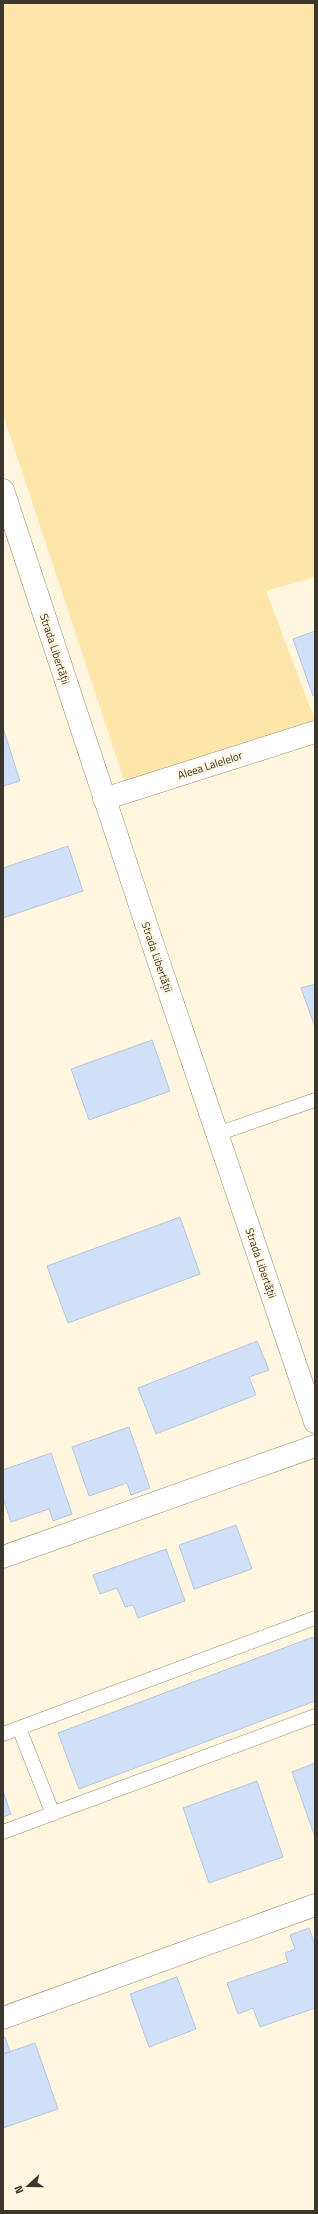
<svg xmlns="http://www.w3.org/2000/svg" width="318" height="2214" font-family="'Titillium Web',sans-serif">
<style>
.green{fill:#fee6aa}
.building{fill:#d0e0f8;stroke:#b7c8e0}
.lines{fill:none;stroke-linecap:round;stroke-linejoin:round}
.lane-casing{stroke:#958b72;stroke-width:15}
.street-casing{stroke:#958b72;stroke-width:23}
.lane{stroke:#fff;stroke-width:14}
.street{stroke:#fff;stroke-width:22}
.labels{text-anchor:middle;dominant-baseline:central;stroke-width:4;stroke-linejoin:round;paint-order:stroke}
.street-label{font-size:11px;fill:#3b372c;stroke:#fff6df}
</style>
<rect width="100%" height="100%" fill="#fff6df"/>
<path class="green" d="M3 3H315V577L266 591 315 720 125 783 3 414Z"/>
<path class="building" d="M315 631V695L313 696 293 639Z
M3 728 20 781 3 786Z
M68 846 83 891 3 918V868Z
M315 984V1027L301 988Z
M152 1040 170 1091 89 1120 71 1069Z
M180 1217 200 1274 68 1323 47 1266Z
M257 1341 269 1370 249 1377 256 1395 156 1434 138 1388Z
M129 1427 150 1488 131 1495 127 1483 89 1496 72 1447Z
M51 1453 72 1514 53 1521 49 1509 11 1522 3 1498V1470Z
M236 1525 252 1569 194 1589 179 1545Z
M166 1549 185 1601 138 1618 133 1605 125 1607 117 1588 100 1594 93 1575Z
M313 1637 315 1642V1701L79 1789 58 1733Z
M315 1763V1837L292 1772Z
M257 1781 283 1857 209 1883 183 1808Z
M3 1791 11 1814 3 1817Z
M309 1928 315 1945V2008L260 2027 253 2008 238 2014 227 1983 288 1962 285 1953 295 1949 290 1935Z
M177 1977 196 2029 149 2047 130 1994Z
M3 2037H5L10 2052 3 2054Z
M35 2043 58 2109 3 2128V2054Z"/>
<g class="lines">
<g class="lane-casing">
<path id="lane" d="M217 1134 315 1100
M19 1728 53 1814
M3 1734 315 1618
M3 1832 315 1716"/>
</g>
<g class="street-casing">
<path id="street" d="M3 490 152 942 315 1422
M104 799 315 732
M3 1557 315 1446
M3 2018 315 1905"/>
</g>
<use href="#lane" class="lane"/>
<use href="#street" class="street"/>
</g>
<g class="labels">
<g class="street-label">
<text transform="translate(55 649) rotate(72)">Strada Libertății</text>
<text transform="translate(210 765) rotate(-18)">Aleea Lalelelor</text>
<text transform="translate(157 957) rotate(71)">Strada Libertății</text>
<text transform="translate(261 1263) rotate(71)">Strada Libertății</text>
</g>
</g>
<rect width="318" height="2214" fill="none" stroke="#3b372c" stroke-width="8"/>
<g transform="translate(28 2186) rotate(249)" stroke="#fff6df" stroke-width="3" paint-order="stroke">
<path d="M0-3L7 15L0 10L-7 15Z" fill="#3b372c"/>
<text y="-6" font-size="11" font-weight="bold" text-anchor="middle" fill="#3b372c">N</text>
</g>
</svg>
